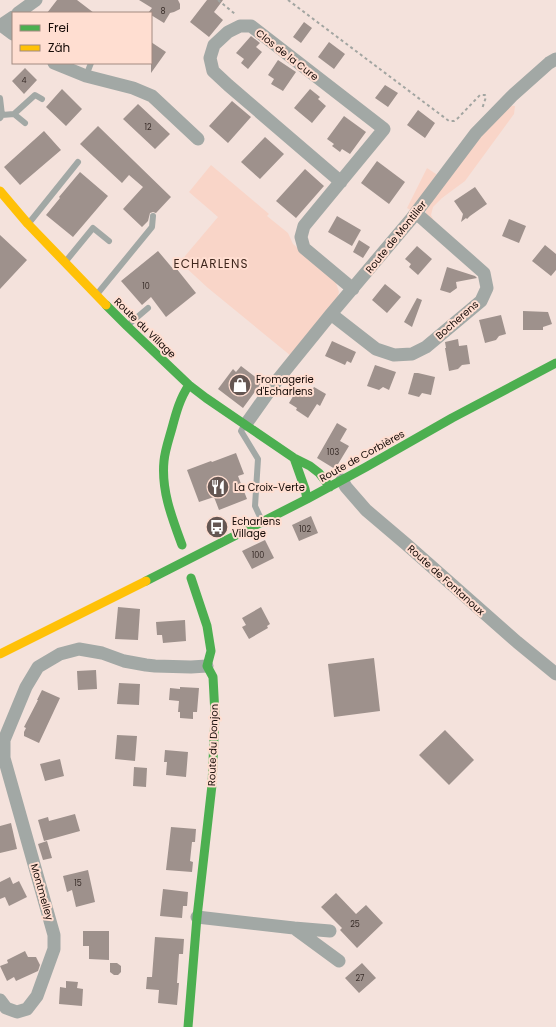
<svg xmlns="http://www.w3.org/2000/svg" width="556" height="1027" font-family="Poppins,sans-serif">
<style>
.green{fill:#f9d5c8}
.building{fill:#9e918c}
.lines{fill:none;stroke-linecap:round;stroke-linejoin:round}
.path{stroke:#a2a5a1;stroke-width:2;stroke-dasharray:3 3;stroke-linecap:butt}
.lane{stroke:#a2a8a5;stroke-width:6}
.street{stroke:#a2a8a5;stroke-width:13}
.fast{stroke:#4caf50;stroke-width:9}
.slow{stroke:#ffc107;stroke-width:9}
.labels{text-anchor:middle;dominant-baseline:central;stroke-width:4;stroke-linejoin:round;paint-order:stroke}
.number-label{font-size:8px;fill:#382c28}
.street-label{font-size:10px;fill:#160b07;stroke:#ffded1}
.poi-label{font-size:10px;fill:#160b07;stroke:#ffded1;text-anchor:start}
.quarter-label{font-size:12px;letter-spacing:1px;fill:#40281e;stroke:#ffded1}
</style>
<rect width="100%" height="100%" fill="#f4e2dc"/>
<path class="green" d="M507 105 515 106 514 114 465 181 442 198 433 207 431 215 436 225 426 215V208L436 192Z
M211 165 269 214 267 216 288 233 293 244 335 280 339 292 336 302 291 356 208 288 183 265 185 256 218 217 189 192Z
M427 168 439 176 412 211 407 208Z"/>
<path class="building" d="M57 0H77L94 13H47Z
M139 0H178L180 4V9L174 12 170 13 164 23 151 15V13H148L152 8Z
M207 0H223L214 12 223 20 209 37 190 22Z
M304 22 312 28 301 43 293 37Z
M251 36 260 43 256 47 262 52 248 69 241 63 244 59 236 53Z
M151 42 166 52 151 73Z
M329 42 345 54 334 69 318 57Z
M278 60 296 72 283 91 271 84 274 79 268 75Z
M25 68 37 80 24 94 12 81Z
M385 85 398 93 388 107 375 98Z
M62 89 82 109 66 126 46 107Z
M310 89 320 97 318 99 326 106 312 123 294 108Z
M232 101 251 117 228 143 209 126Z
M138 104 170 134 155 149 123 119Z
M418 110 435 123 425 138 407 125Z
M344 116 366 132 350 154 342 149 340 152 332 146 334 144 327 139Z
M98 126 171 197 156 213 153 212 150 213 148 221 142 227 123 209 143 187 129 175 122 183 80 144Z
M44 131 61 150 20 185 4 167Z
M265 137 284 154 260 179 241 162Z
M377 161 405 182 389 204 361 183Z
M305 169 324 186 296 218 276 201Z
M80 172 108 196 73 237 46 215 60 198 59 197Z
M475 187 487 204 470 216 467 219 466 218 461 222 463 214 454 201Z
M337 216 361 230 352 246 328 232Z
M509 219 526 226 519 243 502 236Z
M0 235 27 260 0 289Z
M359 240 370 247 363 258 353 252Z
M545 245 556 254V270L551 276 532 261Z
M417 246 432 259 418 275 409 267 411 264 405 259Z
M158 251 174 270 176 268 196 293 166 317 151 297 142 305 121 281Z
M447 267 475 276 477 278 456 282 457 288 450 293 440 290Z
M385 284 401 297 387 313 372 300Z
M417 298 422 300 412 327 404 322Z
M523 311 548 312 552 324 543 327V330H523Z
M501 315 506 334 499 336 496 340 485 343 479 320Z
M458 339 459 346 467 345 470 364 462 365 458 369 449 371 445 348H446L445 342Z
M332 341 356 352 351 363 347 361 345 365 325 356Z
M375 365 396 372 389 390 383 387 379 390 367 386Z
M241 366 262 382 243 408 218 389 233 369 236 372Z
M414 373H418L435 377 431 395 422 393 419 397 408 394Z
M314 387 326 394 320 406 317 404 308 418 296 410 297 408 289 403 298 388 309 394Z
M337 423 347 429 340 441 349 446 335 469 317 458Z
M236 453 244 474 238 476 247 499 219 510 214 497 199 502 187 470 211 461 212 462Z
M311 516 318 533 299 541 292 525Z
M265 540 274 558 252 569 242 551Z
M118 607 140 609 138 640 115 639Z
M261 607 270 624 267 626 268 628 249 639 242 627 246 625 242 618Z
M185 620 186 641 163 643 162 635H157L156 622Z
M374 658 380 711 334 717 328 664Z
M96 670 97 689 78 690 77 671Z
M119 683 140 684 139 705 117 704Z
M180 687 199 688 197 712H193V719L180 718V712H178L179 701 169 700 170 688 180 689Z
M42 690 60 698 39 743 24 736V732L26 728 24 727 38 700H37Z
M445 730 474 760 449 785 419 755Z
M117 735 137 736 135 761 115 759Z
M165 750 188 752 186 777 166 775 167 762H164Z
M60 759 64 776 45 781 40 764Z
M134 767 147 768 146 787 133 786Z
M75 814 80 831 44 841 38 820 48 817 49 821Z
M11 823 17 849 0 853V826Z
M171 827 196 829 195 842H192L190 861 193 862 192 872 166 870Z
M47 841 52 858 43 860 38 844Z
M88 870 95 902 76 907 72 890 67 892 63 876Z
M10 877 13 884 19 881 27 897 9 906 5 897 0 899V882Z
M163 889 188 892 187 906H183L182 918 160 916Z
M336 893 356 914 366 905 383 923 357 948 340 930 342 928 321 907Z
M83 931H109V960L89 959V946H83Z
M155 937 184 939 183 954H179L177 983H179L177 1005 158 1003 159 990 146 989 147 977H152Z
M25 951 28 957H36L40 965 38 971 16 981 14 977 7 981 0 966 8 963 7 960Z
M110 963H117L121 966V972L118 975H114L110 972Z
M362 963 376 978 359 993 345 978Z
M66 981 78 982 77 988 83 989 82 1006 59 1004 60 987 66 988Z"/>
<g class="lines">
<path class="path" d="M218 0 235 14
M288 0 449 121H454L458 118 480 95H485L486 97 482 109"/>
<path class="lane" d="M86 76 91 63
M0 98 2 115
M14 114 25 123
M0 118 2 115 14 114 35 95 42 99
M29 223 78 162
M66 261 93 228 109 241
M98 293 152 227 153 216
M128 325 148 308
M242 429 241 431 258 459 255 506 262 521"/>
<path class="street" d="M18 13 36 0
M1 25 13 34
M0 26 13 17
M54 63 86 76 133 88 152 96 198 139
M341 182 228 85 213 71 210 58 214 45 228 32 240 26H251L384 129 304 226 301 237 304 248 353 289
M331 314 376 349 394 355 412 354 426 347 481 301 487 288 484 273 416 213
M246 424 275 383 331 314 412 218 476 133 512 96 549 63 556 59
M342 480 346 487 366 510 406 544 517 642 556 674
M197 917 294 928 339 961
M294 928 330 931
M0 1000 6 1008 17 1012 27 1009 37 996 54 949V935L4 758V740L26 687 38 667 60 654 79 649 102 653 124 661 146 665 155 666 191 667 207 666"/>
<path class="fast" d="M106 305 127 326 189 385 206 398 294 458 310 466 319 473 330 487
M294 458 305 489 307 499
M182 545C172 518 161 490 164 461 165 450 169 439 172 428 176 413 180 398 189 385
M146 581 307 499 366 467 452 418 556 363
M188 1027 197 917 212 785 215 715 213 677 207 666 211 651 207 626 191 578"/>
<path class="slow" d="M0 191 28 224 106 305
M0 654 146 581"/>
</g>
<defs>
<g id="shop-disc" transform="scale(1.15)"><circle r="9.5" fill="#645652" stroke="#ffded1"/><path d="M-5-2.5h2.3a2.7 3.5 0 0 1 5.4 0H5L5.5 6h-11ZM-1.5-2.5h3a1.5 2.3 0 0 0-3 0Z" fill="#fff"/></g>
<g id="restaurant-disc" transform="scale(1.15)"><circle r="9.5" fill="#645652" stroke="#ffded1"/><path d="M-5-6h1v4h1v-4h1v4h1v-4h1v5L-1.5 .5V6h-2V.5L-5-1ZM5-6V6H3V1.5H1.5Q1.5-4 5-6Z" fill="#fff"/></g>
<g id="bus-disc" transform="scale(1.15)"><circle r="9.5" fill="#645652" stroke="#ffded1"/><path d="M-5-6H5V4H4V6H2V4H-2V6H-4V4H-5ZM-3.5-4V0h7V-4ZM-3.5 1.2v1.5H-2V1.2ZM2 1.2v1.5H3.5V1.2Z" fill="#fff"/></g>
</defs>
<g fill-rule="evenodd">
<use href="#shop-disc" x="240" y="385"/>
<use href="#restaurant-disc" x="218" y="487"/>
<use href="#bus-disc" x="217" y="527"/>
</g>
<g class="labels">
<g class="number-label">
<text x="163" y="11">8</text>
<text x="24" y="80">4</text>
<text x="148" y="127">12</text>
<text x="146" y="286">10</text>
<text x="333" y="452">103</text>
<text x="305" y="529">102</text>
<text x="258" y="555">100</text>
<text x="78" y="883">15</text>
<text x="355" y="924">25</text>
<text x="360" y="978">27</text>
</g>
<g class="street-label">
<text transform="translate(287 55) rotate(38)">Clos de la Cure</text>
<text transform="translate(396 237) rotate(-51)">Route de Montilier</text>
<text transform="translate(457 320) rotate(-41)">Bocherens</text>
<text transform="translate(145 328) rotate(44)">Route du Village</text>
<text transform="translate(362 456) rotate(-29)">Route de Corbières</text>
<text transform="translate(446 580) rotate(42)">Route de Fontanoux</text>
<text transform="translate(213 745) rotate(-88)">Route du Donjon</text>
<text transform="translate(42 892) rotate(74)">Montmelley</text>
</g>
<g class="poi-label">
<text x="256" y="379">Fromagerie<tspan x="256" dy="12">d'Echarlens</tspan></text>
<text x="234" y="487">La Croix-Verte</text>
<text x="232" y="521">Echarlens<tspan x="232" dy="12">Village</tspan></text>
</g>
<g class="quarter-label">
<text x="211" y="263">ECHARLENS</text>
</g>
</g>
<rect x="12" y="12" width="140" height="52" fill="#ffded1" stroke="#a28a80"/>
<rect x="20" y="25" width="20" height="6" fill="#4caf50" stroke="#a28a80"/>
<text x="48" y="32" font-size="12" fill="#160b07">Frei</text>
<rect x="20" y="45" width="20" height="6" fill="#ffc107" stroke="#a28a80"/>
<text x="48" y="52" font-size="12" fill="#160b07">Zäh</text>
</svg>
